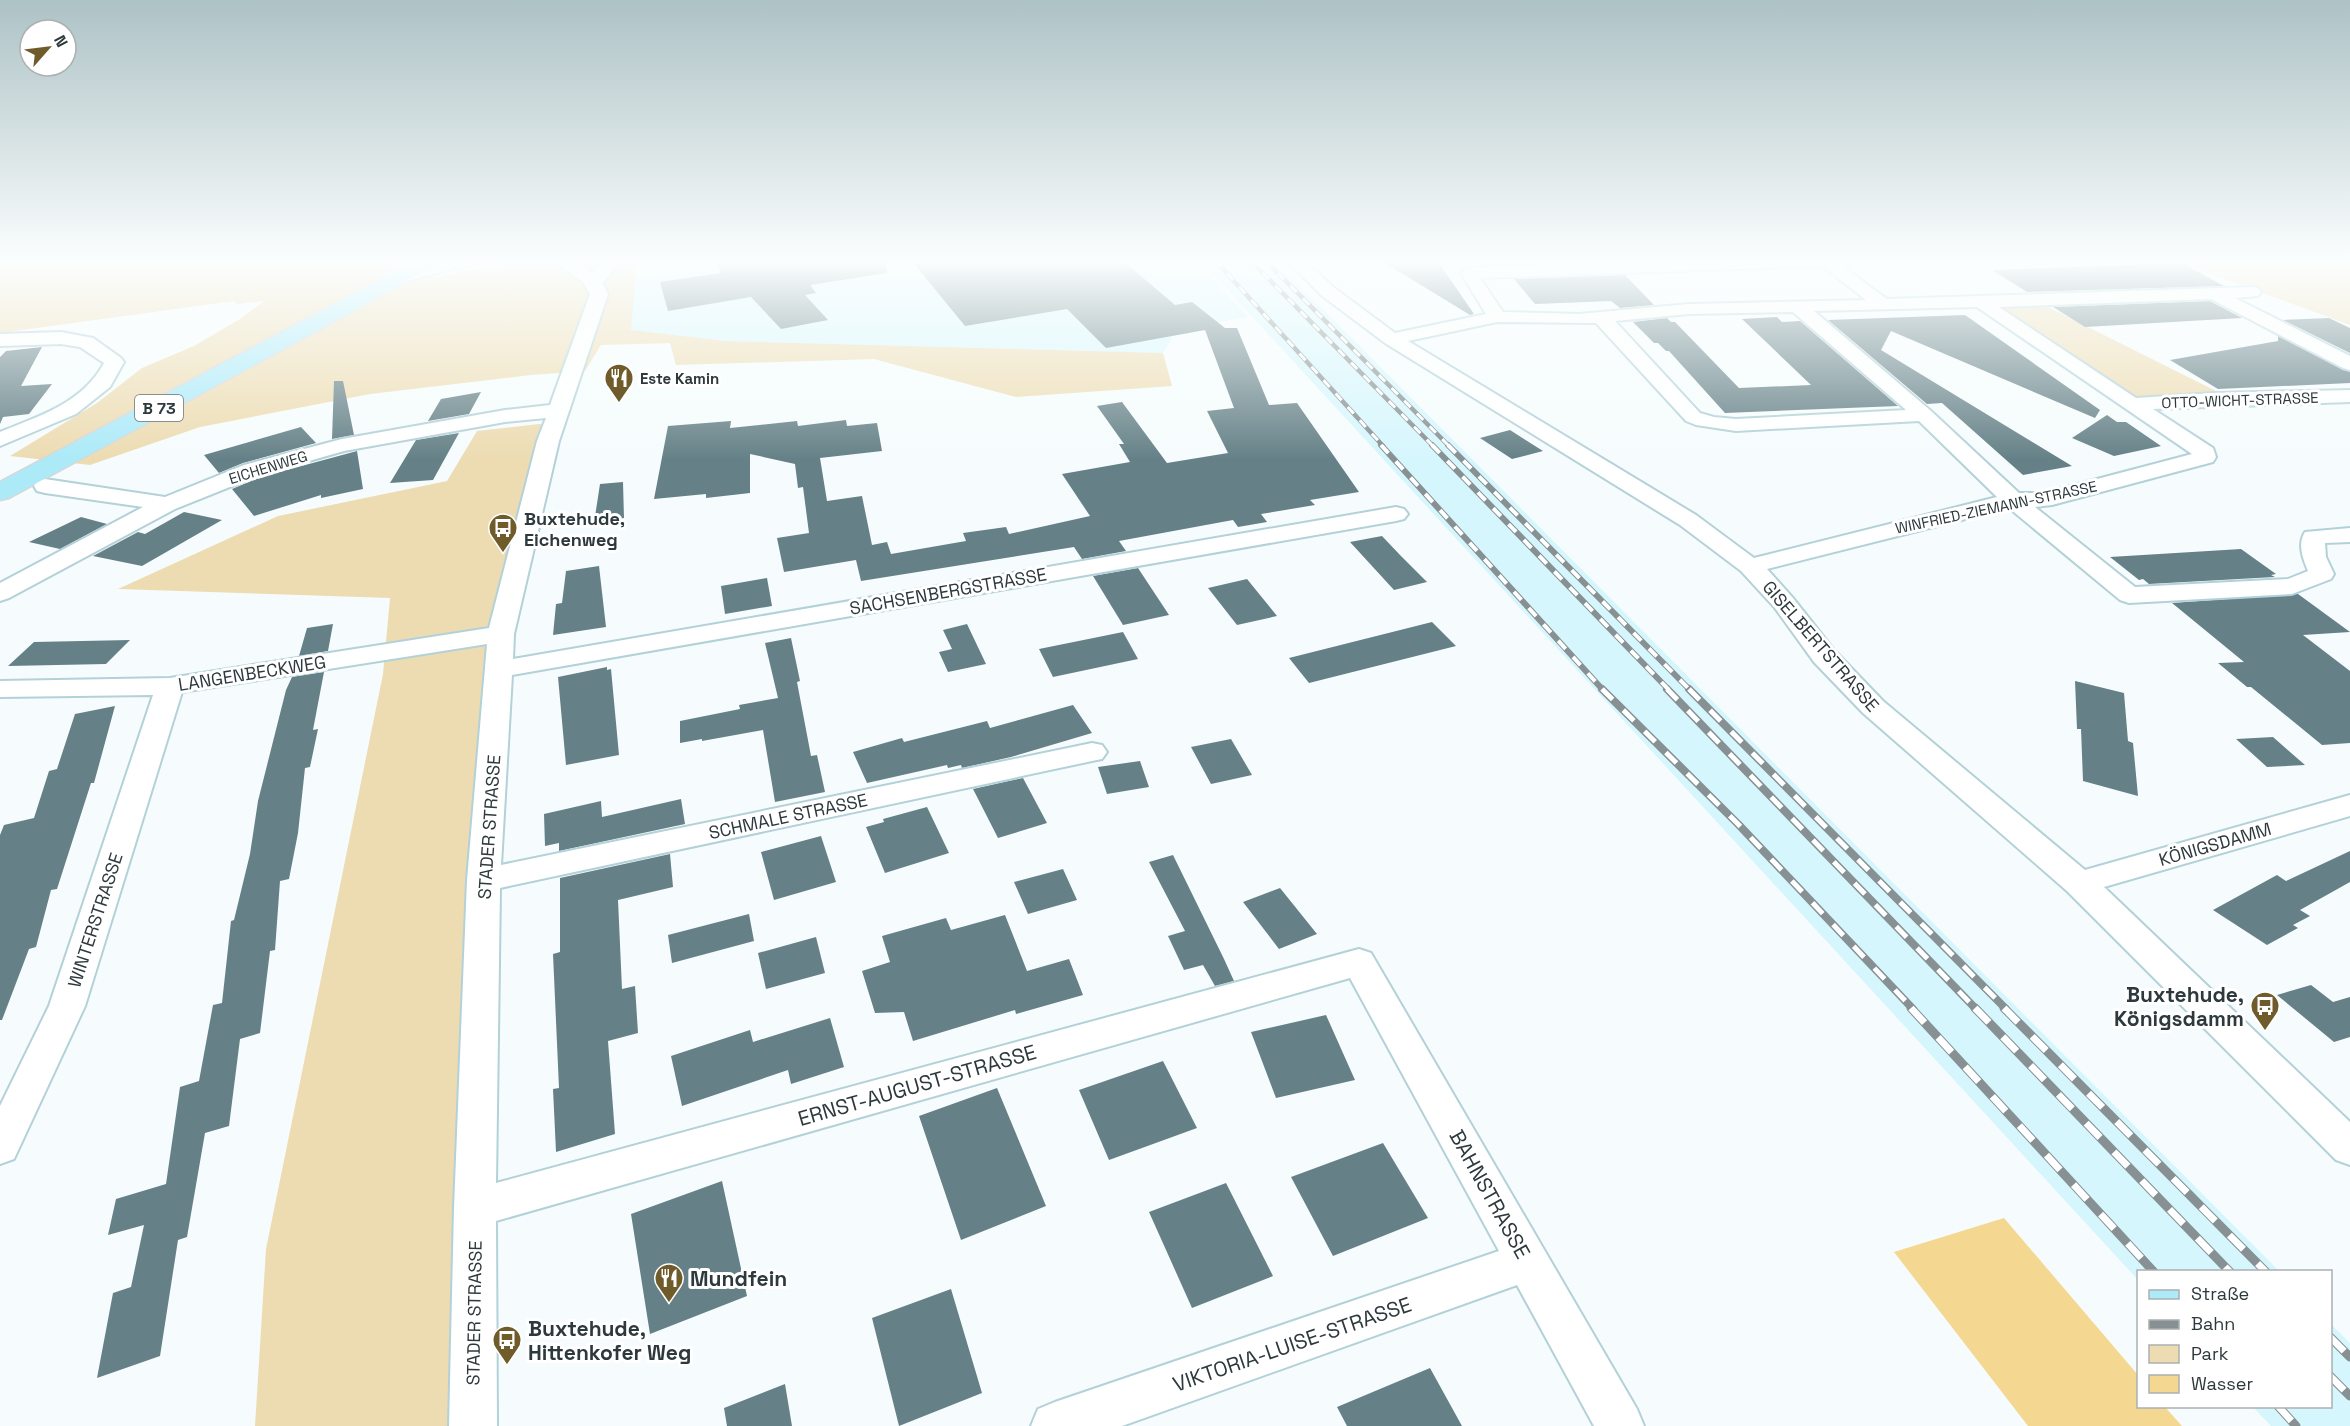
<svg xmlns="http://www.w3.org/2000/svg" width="2350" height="1426" font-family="'Space Grotesk',sans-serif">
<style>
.built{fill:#d6f6fd}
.green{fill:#eddcb2}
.water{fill:#f4d791}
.building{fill:#658187}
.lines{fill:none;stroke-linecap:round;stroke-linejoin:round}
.minor-casing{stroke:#b3d1d8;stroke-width:4}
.major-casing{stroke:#d5d7d8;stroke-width:3}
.minor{fill:#fff;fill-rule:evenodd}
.major{fill:#aceaf8;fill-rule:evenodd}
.rail-far3-casing{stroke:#879092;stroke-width:4.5}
.rail-far2-casing{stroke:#879092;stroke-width:6}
.rail-far1-casing{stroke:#879092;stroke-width:8}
.rail-casing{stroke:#879092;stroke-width:9}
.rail-far3{stroke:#fff;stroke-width:3;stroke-dasharray:9;stroke-linecap:butt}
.rail-far2{stroke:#fff;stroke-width:4;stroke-dasharray:11;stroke-linecap:butt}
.rail-far1{stroke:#fff;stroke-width:5;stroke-dasharray:15;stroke-linecap:butt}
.rail{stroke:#fff;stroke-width:7;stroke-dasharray:20;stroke-linecap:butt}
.labels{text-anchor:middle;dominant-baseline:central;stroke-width:6;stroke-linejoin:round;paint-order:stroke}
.far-poi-label{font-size:15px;font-weight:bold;fill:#2d393c;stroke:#fff;text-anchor:start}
.far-street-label{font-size:15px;fill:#2d393c;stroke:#fff}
.shield{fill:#fff;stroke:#6c7476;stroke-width:1.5}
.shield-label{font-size:16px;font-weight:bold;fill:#2d393c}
.poi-label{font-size:18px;font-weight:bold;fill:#2d393c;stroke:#fff;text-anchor:start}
.street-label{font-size:18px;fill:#2d393c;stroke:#fff}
.near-poi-label{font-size:21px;font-weight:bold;fill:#2d393c;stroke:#fff;text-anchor:start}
.near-street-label{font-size:21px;fill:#2d393c;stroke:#fff}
</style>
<rect width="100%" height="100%" fill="#f6fcfd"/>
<path class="built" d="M637 260H1195L1248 317 1177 329 1163 353 726 341 630 330Z
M1200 260H1274L2279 1271 2138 1272V1280Z
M2331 1324 2350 1343V1426H2271L2253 1407 2330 1406Z"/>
<path class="green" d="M0 260H408L379 277H437L472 269 605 260H637L631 330 726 341 1163 353 1172 386 1016 397 874 359 676 365 670 343 601 345 585 371 531 375 370 394 200 427 90 465 10 456 97 403 142 368 194 346 240 319 264 301 237 304 234 301 0 333Z
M2173 260H2350V325Z
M2044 305 2222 394 2132 397 1995 307Z
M548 423 489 647 455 1426H255L266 1249 383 674 390 598 118 589 278 516 447 481 477 431Z"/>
<path class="water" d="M2004 1218 2138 1375V1406L2165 1407 2182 1426H2028L1894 1252Z"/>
<path class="building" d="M715 260H886L887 273 810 285 816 293 805 295 828 320 781 329 751 297 668 311 660 282 721 273Z
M911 260H1122L1175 305 1192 302 1225 328H1237L1269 405 1297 403 1359 492 1310 500 1315 505 1261 514 1267 522 1238 527 1233 520 1119 541 1126 551 1082 559 1074 547 861 581 856 560 784 572 777 538 809 533 803 487 798 488 795 464 750 454V493L706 498V494L654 499 668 426 731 421 730 428 797 421 798 426 846 420 847 426 877 423 882 451 820 458 827 501 862 496 872 545 887 542 891 554 966 541 963 533 1006 527 1009 534 1090 516 1062 474 1130 462 1119 444H1124L1097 406 1122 402 1167 463 1228 453 1207 411 1234 408 1205 330 1106 348 1067 309 965 326Z
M1380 260H1437L1474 314 1470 315Z
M2182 263 2224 286 2027 292 1992 270Z
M1625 275 1654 305 1620 308 1611 301 1535 304 1514 279Z
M2210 301 2242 318 2085 327 2053 307Z
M1965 315 2100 410 2095 418 1891 331 1881 350 2072 466 2023 475 1942 403 1927 404 1828 320Z
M1777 317 1782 322 1800 321 1898 406 1725 413 1669 351H1666L1658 343H1654L1633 322 1667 318 1671 322H1675L1739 388 1811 385 1742 319Z
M2329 318 2350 328V353L2283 320Z
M2278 336 2350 372V383L2218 389 2170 360 2278 341Z
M42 347 21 386 52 384 29 414 3 417 0 424V357L6 351Z
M334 381H343L354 435 332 439Z
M481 392 469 414 428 421 441 399Z
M2107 415 2117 422H2126L2161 446 2114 456 2072 438Z
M301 427 316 443 243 463 219 473 204 455Z
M1510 430 1543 451 1512 459 1480 438Z
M459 433 433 480 390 483 416 440Z
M357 451 363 489 321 498V495L254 516 232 489 261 477Z
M623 482 624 518 594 523 600 484Z
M184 512 222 520 142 566 93 556 138 532 145 534Z
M81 517 107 524 60 549 29 542Z
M1382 536 1400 555 1427 582 1394 590 1350 542Z
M2241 549 2276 574 2271 575 2275 577 2149 584 2143 579 2139 580 2110 557Z
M599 566 606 627 553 635 556 604 562 603 566 571Z
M1138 568 1169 615 1123 625 1093 576Z
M767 578 772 606 725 614 721 586Z
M1247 579 1277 616 1237 625 1208 588Z
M2298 594 2350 632 2303 635 2350 671V743L2322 745 2251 687H2247L2218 663 2244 662 2172 603Z
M1432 622 1456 646 1309 683 1289 658Z
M333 624 328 651 299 656 307 628Z
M967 624 986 664 948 672 939 652 952 649 943 630Z
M1123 632 1138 659 1053 677 1039 649Z
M791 638 800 681 797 682 811 756 817 755 825 792 775 802 763 730 702 741V739L680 743V721L740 709 739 705 778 698 765 643Z
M130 640 106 664 8 666 34 642Z
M607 667V670L611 669 619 755 566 765 558 677Z
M324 672 313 730 318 729 310 767 305 768 298 833 289 879 280 881 275 950 270 951 260 1033 240 1039 229 1126 205 1133 187 1237 178 1240 160 1356 97 1378 113 1293 131 1287 144 1225 108 1235 116 1199 166 1184 180 1087 199 1081 213 1005 222 1003 231 921 234 920 250 854 258 801 286 690 292 677Z
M2075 681 2124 693 2128 741 2133 743 2138 796 2083 781 2081 729H2077Z
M1073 705 1092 733 1011 757 962 768 961 765 948 768 947 765 867 783 853 752 902 738 904 742 987 721 990 728Z
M115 706 94 783H91L57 889 51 890 36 947 29 949 2 1020H0V835L4 825 34 818 49 771 57 769 75 714Z
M2273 737 2305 765 2267 767 2236 739Z
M1231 739 1252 775 1211 784 1191 747Z
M1140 761 1149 787 1107 794 1098 767Z
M1023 778 1047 823 998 838 973 789Z
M681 799 685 824 559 851V843L545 846 544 814 601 801 602 817Z
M927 807 949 853 885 873 866 827 884 822 883 819Z
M821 836 836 882 774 900 761 852Z
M2350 851V882L2300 910 2310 916 2293 925 2298 928 2267 945 2213 910 2277 875 2286 881Z
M670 854 673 887 618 900 622 989 635 986 638 1033 608 1041 615 1134 556 1152 553 1089 559 1088 553 954 560 952V878Z
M1173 855 1224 959 1234 981 1215 986 1203 965 1184 970 1168 936 1185 931 1149 862Z
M1063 869 1077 900 1028 914 1014 882Z
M1280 888 1317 934 1279 949 1243 902Z
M749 914 754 941 672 963 668 935Z
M1005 915 1027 971 1069 959 1083 995 1016 1014 1015 1010 913 1041 904 1012 875 1013 862 971 890 962 882 936 946 918 951 930Z
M816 937 825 973 766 989 758 953Z
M2311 985 2333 1002 2350 997V1037L2334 1042 2277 995Z
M1326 1015 1355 1080 1276 1098 1251 1032Z
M830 1018 844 1067 791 1084 788 1070 682 1106 671 1056 750 1030 753 1042Z
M1163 1061 1197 1128 1109 1160 1079 1090Z
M997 1088 1046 1206 961 1240 919 1116Z
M1383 1143 1428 1218 1333 1256 1291 1177Z
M722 1181 747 1296 650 1334 631 1214Z
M1226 1183 1273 1276 1192 1308 1149 1212Z
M951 1289 982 1393 899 1426 872 1318Z
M1430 1368 1462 1426H1347L1337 1407Z
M785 1384 792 1426H727L724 1408Z"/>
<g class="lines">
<g class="minor-casing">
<path id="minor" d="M453 260H479L477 263 398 283 390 278 392 274Z
M552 260H570L592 273 605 260H622L602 283 608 294 559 441 514 634 513 659 1396 507 1404 509 1408 514 1404 519 1396 521 512 675 501 865 1092 743 1102 745 1107 752 1102 759 1092 761 500 888 496 1183 1359 949 1371 953 1637 1409 1644 1426H1594L1517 1285 1122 1426H1031L1038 1409 1055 1402 1499 1251 1350 978 496 1221 497 1426H449L454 1208 467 880 487 644 182 692 85 1006 14 1159 0 1164V1106L49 1006 153 695 0 697V681L170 678 489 628 537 441 546 418 505 422 344 451 260 475 175 509 9 598 0 601V583L143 507 45 493 37 491 34 486 37 481 45 479 165 497 244 465 342 439 505 410 550 405 590 294 583 282Z
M1287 260H1304L1333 287 1395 333 1486 314 1461 273 1469 268 1727 260H1869L1867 263 1842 266 1887 299 2252 287 2258 288 2261 292 2258 296 2235 298 2350 356V370L2343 368 2211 299 1999 307 2136 398 2214 393 2350 390V402L2153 409 2213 448 2216 457 2213 462 2052 505 2035 507 2135 587 2288 579 2308 571C2303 559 2297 544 2305 532L2350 528V542L2325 543 2326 557 2334 574 2331 579 2292 594 2129 603 2120 600 2009 508 1767 569 1793 598 1834 650 1883 701 2085 870 2350 795V816L2104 887 2350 1122V1165L2336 1160 2067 891 1863 713 1814 662 1775 608 1741 571 1680 525 1385 343 1321 295ZM1822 266 1866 300 1689 304 1579 314 1503 312 1480 278ZM1977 307 2192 454 2044 493H2019L1931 411 1814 311ZM1793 312 1906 410 1736 419 1714 417 1700 413 1615 321 1689 314ZM1497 322 1596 323 1686 421 1696 425 1736 431 1919 421 1997 497 1754 558 1696 515 1408 341Z
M61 332 93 338 121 358 124 362 110 387 76 414 0 446V432C39 416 83 403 104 363L80 347 61 344 0 346V334Z"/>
</g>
<g class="major-casing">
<path id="major" d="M417 260H439L437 264 324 327 9 498 0 500V482Z"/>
</g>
<use href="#minor" class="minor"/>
<use href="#major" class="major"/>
<g class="rail-far3-casing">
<path id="rail-far3" d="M1215 260 1383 446
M1250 260 1433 446
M1265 260 1449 446"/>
</g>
<g class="rail-far2-casing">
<path id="rail-far2" d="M1381 445 1603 690
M1432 445 1669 690
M1448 445 1690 690"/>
</g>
<g class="rail-far1-casing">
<path id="rail-far1" d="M1602 689 1738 824 1913 1009
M1667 689 1976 1009
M1689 689 2006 1009"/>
</g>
<g class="rail-casing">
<path id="rail" d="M1911 1008 2154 1272
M1975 1008 2230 1272
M2004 1008 2266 1272
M2330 1337 2350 1357
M2330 1376 2350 1396
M2278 1406 2296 1426"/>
</g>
<use href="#rail-far3" class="rail-far3"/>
<use href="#rail-far2" class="rail-far2"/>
<use href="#rail-far1" class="rail-far1"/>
<use href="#rail" class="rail"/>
</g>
<linearGradient id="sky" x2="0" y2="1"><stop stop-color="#adc2c5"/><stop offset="0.57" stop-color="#fbfefe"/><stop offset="1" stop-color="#fbfefe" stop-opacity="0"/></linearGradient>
<rect width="2350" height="459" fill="url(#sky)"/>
<defs>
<g id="restaurant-pin" transform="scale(1.5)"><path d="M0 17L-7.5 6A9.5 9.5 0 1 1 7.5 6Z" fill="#705c2b" stroke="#fff"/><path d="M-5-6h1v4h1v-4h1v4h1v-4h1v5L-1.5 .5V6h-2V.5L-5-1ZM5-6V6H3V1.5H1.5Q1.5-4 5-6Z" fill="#fff"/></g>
<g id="bus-pin" transform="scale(1.5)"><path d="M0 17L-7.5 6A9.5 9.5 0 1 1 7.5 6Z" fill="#705c2b" stroke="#fff"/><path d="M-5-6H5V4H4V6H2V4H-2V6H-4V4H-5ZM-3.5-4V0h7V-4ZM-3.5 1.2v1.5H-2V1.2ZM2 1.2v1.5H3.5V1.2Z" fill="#fff"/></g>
</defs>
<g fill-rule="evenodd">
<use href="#restaurant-pin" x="619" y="378"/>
<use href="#bus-pin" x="503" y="528"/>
<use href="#bus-pin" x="2265" y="1006"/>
<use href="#restaurant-pin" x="669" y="1278"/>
<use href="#bus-pin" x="507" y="1340"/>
</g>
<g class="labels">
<g class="far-poi-label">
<text x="640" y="378">Este Kamin</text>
</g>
<g class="far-street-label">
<text transform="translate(2240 400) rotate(-2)">OTTO-WICHT-STRASSE</text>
<text transform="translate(268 467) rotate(-17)">EICHENWEG</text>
<text transform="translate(1996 507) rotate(-12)">WINFRIED-ZIEMANN-STRASSE</text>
</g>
<rect class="shield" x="135" y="395" width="48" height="26" rx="4.5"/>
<g class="shield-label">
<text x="159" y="408">B 73</text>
</g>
<g class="poi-label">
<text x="524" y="518">Buxtehude,<tspan x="524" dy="21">Eichenweg</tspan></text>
</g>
<g class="street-label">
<text transform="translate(948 591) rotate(-10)">SACHSENBERGSTRASSE</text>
<text transform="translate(1821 646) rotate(49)">GISELBERTSTRASSE</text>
<text transform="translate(252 673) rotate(-9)">LANGENBECKWEG</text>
<text transform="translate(788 816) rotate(-12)">SCHMALE STRASSE</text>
<text transform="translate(489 827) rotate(-86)">STADER STRASSE</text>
<text transform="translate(2215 844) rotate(-16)">KÖNIGSDAMM</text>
<text transform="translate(95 920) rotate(-72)">WINTERSTRASSE</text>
<text transform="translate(474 1313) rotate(-89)">STADER STRASSE</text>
</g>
<g class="near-poi-label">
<text x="2244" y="994" text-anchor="end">Buxtehude,<tspan x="2244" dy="24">Königsdamm</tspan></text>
<text x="690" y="1278">Mundfein</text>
<text x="528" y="1328">Buxtehude,<tspan x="528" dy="24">Hittenkofer Weg</tspan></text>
</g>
<g class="near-street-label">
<text transform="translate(917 1085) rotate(-16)">ERNST-AUGUST-STRASSE</text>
<text transform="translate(1490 1194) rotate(61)">BAHNSTRASSE</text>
<text transform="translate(1292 1344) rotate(-19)">VIKTORIA-LUISE-STRASSE</text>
</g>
</g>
<rect x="2137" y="1270" width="195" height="138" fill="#ffffff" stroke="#abb0b1" stroke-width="1.5"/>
<rect x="2149" y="1290" width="30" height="9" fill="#aceaf8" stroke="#abb0b1" stroke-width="1.5"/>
<text x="2191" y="1300" font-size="18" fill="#2d393c">Straße</text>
<rect x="2149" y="1320" width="30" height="9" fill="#879092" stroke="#abb0b1" stroke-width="1.5"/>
<text x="2191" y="1330" font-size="18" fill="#2d393c">Bahn</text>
<rect x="2149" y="1345" width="30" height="18" fill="#eddcb2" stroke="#abb0b1" stroke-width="1.5"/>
<text x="2191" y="1360" font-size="18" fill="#2d393c">Park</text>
<rect x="2149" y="1375" width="30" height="18" fill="#f4d791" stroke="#abb0b1" stroke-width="1.5"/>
<text x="2191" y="1390" font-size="18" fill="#2d393c">Wasser</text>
<g transform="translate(48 48) rotate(62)"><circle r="28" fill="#ffffff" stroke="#abb0b1" stroke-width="1.5"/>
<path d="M0-4.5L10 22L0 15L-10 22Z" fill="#705c2b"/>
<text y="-9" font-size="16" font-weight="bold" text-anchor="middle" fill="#2d393c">N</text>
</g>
</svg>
